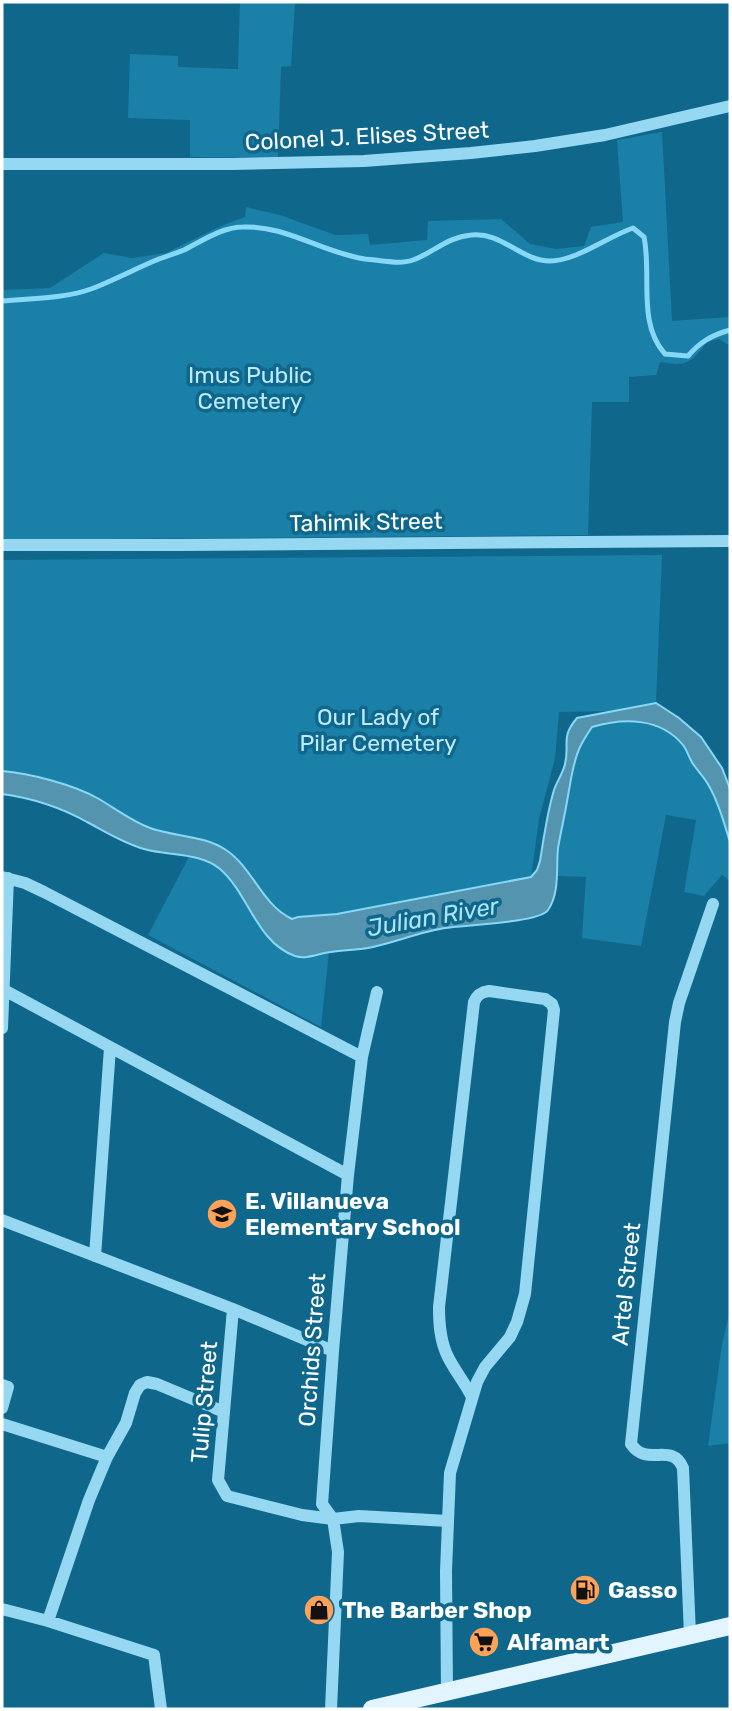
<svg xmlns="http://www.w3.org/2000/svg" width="732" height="1711" font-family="Rubik,sans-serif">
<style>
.green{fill:#1a80a8}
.water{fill:#5494af;stroke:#87d8f6;stroke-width:2}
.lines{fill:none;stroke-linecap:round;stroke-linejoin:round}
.stream{stroke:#87d8f6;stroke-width:5}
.minor{stroke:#96d8f2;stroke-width:12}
.major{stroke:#e2f5ff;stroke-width:18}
.labels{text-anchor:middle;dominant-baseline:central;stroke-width:7;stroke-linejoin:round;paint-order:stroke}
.street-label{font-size:23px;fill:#fff;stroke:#10678c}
.park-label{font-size:23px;fill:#bdebfd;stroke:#10678c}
.poi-label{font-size:23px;font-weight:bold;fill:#fff;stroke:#10678c;text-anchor:start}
.water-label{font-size:24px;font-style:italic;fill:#abe4fa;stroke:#10678c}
</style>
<rect width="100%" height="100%" fill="#10678c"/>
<path class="green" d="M240 2H295L291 66 281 67 278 158 190 157V120L128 118 130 54 178 56V67L238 69Z
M662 132 672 321 730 317V346L719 339 707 342C691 363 687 367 660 362L656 375 629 377V402H592L588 535 2 540V290L50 288 104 253 132 258 166 253 221 226 245 217 246 207 280 215 335 235 368 234 370 245 427 240 428 221 501 219 530 244 556 249 584 246 591 227 623 222 617 140Z
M662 555 656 703 609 711 559 712 555 758 539 819 531 877 337 914 299 917 292 919 282 915 269 901 227 850 209 842 150 828 62 784 2 771V560Z
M624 721 643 722 657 725 669 732 683 745 694 765 709 785 720 810 730 842V881L722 875 704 896 684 892 696 820 666 815 641 946 582 938 586 877 557 876 558 849 574 768 579 747 592 727 606 723Z
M189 857 202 859 218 867 230 879 240 891 259 924 271 941 307 957 329 952 321 1027 148 935Z
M730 1311V1443L708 1446 722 1344Z"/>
<path class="water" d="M656 703 679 718 701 737 722 768 730 789V842C724 823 719 803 709 786 705 778 698 771 693 764 689 758 687 750 683 745 660 717 623 718 592 727 588 733 584 739 581 745 573 760 571 780 568 796 565 814 561 831 558 848 556 868 560 893 548 910 539 923 463 925 445 928 419 932 394 943 368 948 356 950 343 950 331 952 319 953 307 960 295 956 256 942 249 894 220 869 200 852 168 856 144 849 123 843 106 832 87 822 60 807 32 798 2 794V771C29 773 75 785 99 799 116 809 131 821 150 828 175 837 204 835 226 850 253 868 262 905 292 919L298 917 337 914 531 877 537 870 540 861C544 837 547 813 554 790 557 781 563 773 565 764 570 744 560 738 577 718Z"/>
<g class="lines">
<path class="stream" d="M2 301C31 298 63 299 91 289 112 281 133 270 154 261 164 257 174 254 184 250 202 241 222 227 243 227 286 225 323 253 365 259 379 260 399 265 413 260 433 253 447 237 471 235 501 231 521 261 550 261 576 261 607 237 633 228L644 237C652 275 637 323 665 354L688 356C700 342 712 335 730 330"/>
<path class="minor" d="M2 164H232L364 161 471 153 535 146 605 135 730 106
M2 545H177L730 541
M2 877 25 883 44 892 362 1057
M4 990 348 1175
M2 1028 8 878
M2 1220 233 1309 333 1351
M95 1256 110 1048
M233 1309 218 1480 227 1496 302 1515 333 1519 359 1516 448 1521
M2 1385 8 1387 2 1408
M2 1424 107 1457
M333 1519 322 1504 333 1351 348 1175 362 1057 377 992
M2 1609 48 1621 154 1655 161 1709
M48 1621 89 1500 107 1457 126 1423 135 1393 140 1385 147 1382 157 1384 224 1412
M690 1635 683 1468C672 1441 647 1468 631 1444L675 1022 679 1003 713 904
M447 1692 446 1571 450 1473 477 1382 485 1367 510 1337 517 1322 525 1294 554 1010 552 1004 545 999 489 991C481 992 477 995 474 1002L439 1307C439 1324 440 1341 448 1357 455 1371 465 1383 472 1397
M331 1709 338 1552 333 1519"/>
<path class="major" d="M372 1709 730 1626"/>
</g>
<defs>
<g id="school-disc" transform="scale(1.575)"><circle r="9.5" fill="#ffa258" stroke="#10678c"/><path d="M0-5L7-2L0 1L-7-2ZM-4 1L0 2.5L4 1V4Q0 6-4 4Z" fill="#111"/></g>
<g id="fuel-disc" transform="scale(1.575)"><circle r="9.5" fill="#ffa258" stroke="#10678c"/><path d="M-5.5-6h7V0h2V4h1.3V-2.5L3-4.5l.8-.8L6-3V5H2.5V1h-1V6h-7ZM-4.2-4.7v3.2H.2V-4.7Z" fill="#111"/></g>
<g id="shop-disc" transform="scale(1.575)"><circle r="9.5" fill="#ffa258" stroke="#10678c"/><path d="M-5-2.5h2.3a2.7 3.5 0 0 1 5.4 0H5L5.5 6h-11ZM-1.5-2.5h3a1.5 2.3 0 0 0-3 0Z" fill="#111"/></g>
<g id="supermarket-disc" transform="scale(1.575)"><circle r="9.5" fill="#ffa258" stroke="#10678c"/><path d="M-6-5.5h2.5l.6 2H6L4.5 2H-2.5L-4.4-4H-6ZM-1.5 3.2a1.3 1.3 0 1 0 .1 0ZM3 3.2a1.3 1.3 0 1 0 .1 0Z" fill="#111"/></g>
</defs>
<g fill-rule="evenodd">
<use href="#school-disc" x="222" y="1214"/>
<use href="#fuel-disc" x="585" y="1590"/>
<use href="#shop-disc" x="319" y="1610"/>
<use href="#supermarket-disc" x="484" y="1642"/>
</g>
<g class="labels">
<g class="street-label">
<text transform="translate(367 136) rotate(-3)">Colonel J. Elises Street</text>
<text transform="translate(366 522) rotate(-1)">Tahimik Street</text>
<text transform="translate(626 1284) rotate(-84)">Artel Street</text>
<text transform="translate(312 1350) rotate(-86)">Orchids Street</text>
<text transform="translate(204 1402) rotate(-85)">Tulip Street</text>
</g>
<g class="park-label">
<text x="250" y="375">Imus Public<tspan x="250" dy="26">Cemetery</tspan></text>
<text x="378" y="717">Our Lady of<tspan x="378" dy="26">Pilar Cemetery</tspan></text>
</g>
<g class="poi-label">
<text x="245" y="1201">E. Villanueva<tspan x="245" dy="26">Elementary School</tspan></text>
<text x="608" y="1590">Gasso</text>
<text x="342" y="1610">The Barber Shop</text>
<text x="507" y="1642">Alfamart</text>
</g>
<g class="water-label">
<text transform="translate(433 917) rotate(-10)">Julian River</text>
</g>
</g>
<rect width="732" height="1711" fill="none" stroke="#ffffff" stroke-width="7"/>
</svg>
